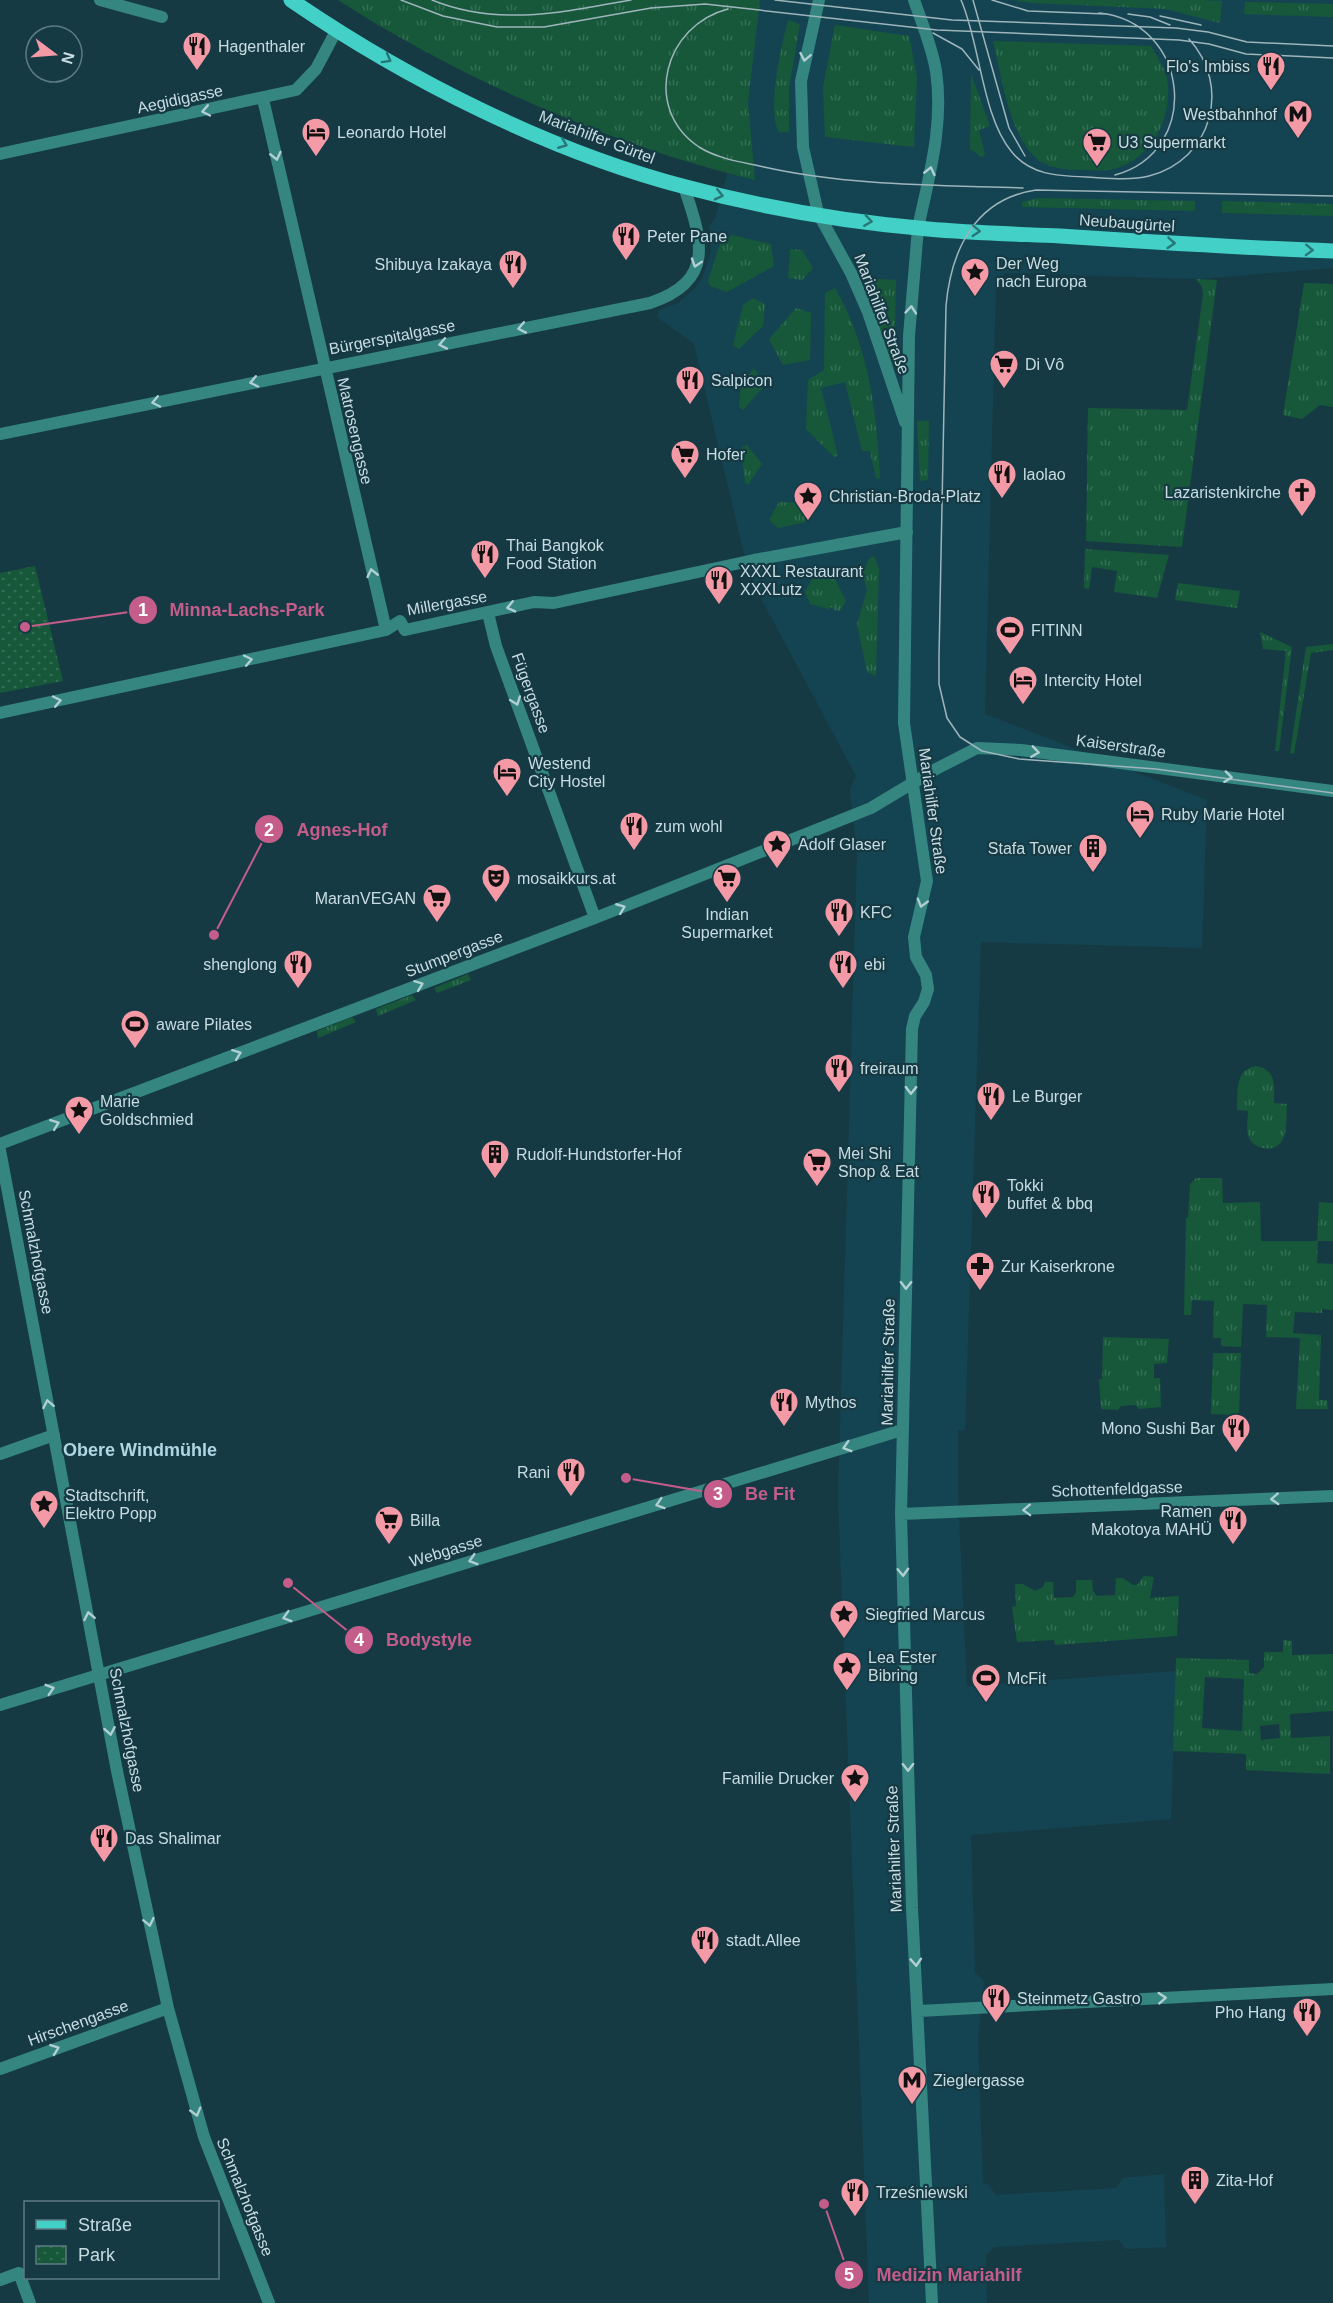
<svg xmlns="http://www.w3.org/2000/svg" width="1333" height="2303" font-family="Helvetica,sans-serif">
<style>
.built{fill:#144451}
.grass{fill:url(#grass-tufts);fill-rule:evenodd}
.park{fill:url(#park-dots)}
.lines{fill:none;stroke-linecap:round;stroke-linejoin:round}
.pedestrian{stroke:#358680;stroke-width:12}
.minor{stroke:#358680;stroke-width:12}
.tertiary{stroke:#358680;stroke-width:12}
.primary{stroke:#43d0c7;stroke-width:15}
.tram{stroke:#9eb5bc;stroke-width:1.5}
.oneway{stroke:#b2cfd3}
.oneway2{stroke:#287678}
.labels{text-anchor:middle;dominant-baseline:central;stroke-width:4.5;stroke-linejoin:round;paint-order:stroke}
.poi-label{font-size:16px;fill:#c8dce2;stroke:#163a44;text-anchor:start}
.street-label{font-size:16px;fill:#c8dce2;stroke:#163a44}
.neighbourhood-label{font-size:18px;font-weight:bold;fill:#afd6e3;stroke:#163a44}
.leader{fill:none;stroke:#c45d8a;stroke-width:2}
.callout-dot{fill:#c45d8a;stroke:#163a44;stroke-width:2}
.mark-label{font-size:18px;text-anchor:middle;font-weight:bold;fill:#fff}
.callout-label{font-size:18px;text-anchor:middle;font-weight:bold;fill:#c45d8a;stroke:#163a44;stroke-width:4.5;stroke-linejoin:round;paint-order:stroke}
</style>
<defs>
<pattern id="grass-tufts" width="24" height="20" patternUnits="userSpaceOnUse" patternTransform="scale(1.5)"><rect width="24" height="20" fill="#165839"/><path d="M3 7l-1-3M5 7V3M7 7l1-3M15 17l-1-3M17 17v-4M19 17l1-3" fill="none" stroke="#366f55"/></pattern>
<pattern id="park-dots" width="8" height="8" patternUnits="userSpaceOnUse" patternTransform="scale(1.5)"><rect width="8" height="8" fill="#165839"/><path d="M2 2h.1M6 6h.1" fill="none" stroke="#366f55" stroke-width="1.8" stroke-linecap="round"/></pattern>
</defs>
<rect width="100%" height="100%" fill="#163a44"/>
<path class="built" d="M759 0H1333V268L1196 279 1005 273 996 282 985 714 1207 800 1202 948 981 942 965 1430H958V1496L967 1686 1176 1671 1171 1819 971 1835 975 1973 984 1981 978 2039 983 2184H988L996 2195 1116 2188 1123 2178 1164 2174 1166 2247 1126 2249 1119 2240 994 2247 986 2255 987 2303H869L838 1496 857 855 850 790 856 776 755 587 746 562 694 344 657 317 659 310 678 303 691 292 701 280 707 265 711 250 709 226 715 219 730 163Z"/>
<path class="grass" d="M338 0H760L748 102 755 180C615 147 459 78 338 0Z
M1013 0H1204L1222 1 1220 23 1166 9 1032 3Z
M1245 2 1333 4V17L1244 14Z
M788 20 800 24 789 88V132H779C766 112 782 43 788 20Z
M835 25 909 36 917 77 914 147 825 137 823 87Z
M993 41 1151 46C1157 56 1164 67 1167 78 1174 118 1150 163 1109 170 1099 171 1087 170 1077 170 1059 169 1043 167 1031 153 1007 124 1002 77 993 41Z
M971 74 990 126 979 130 985 155 982 157 970 149Z
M1038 198 1195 201V211L1022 207V202Z
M1222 201 1333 204V216L1222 213Z
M732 235 771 244 774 266 727 292 710 286 708 281 721 241Z
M790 249 802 250 813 268 802 280 788 278Z
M861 278 896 280 894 366 890 365Z
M1196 279 1217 280 1182 547 1086 541 1088 408 1187 410 1203 294 1202 287Z
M1304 283 1333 284V407L1320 405 1302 419 1283 415Z
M835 288C869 346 877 413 880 479L876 478 870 451H862L845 382 821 388 838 456 834 457 806 429 808 380 824 370 825 293Z
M753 298 765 304 763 326 739 349 733 345 743 305Z
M796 308 811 313 810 360 783 365 769 339Z
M754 368 765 385 743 410 739 407 741 385Z
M917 421H929L928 480 920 481Z
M747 445 762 464 748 485 745 483 741 448Z
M779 502 803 503 806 522 778 528 769 520Z
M1085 549 1169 555 1157 598 1114 592 1117 571 1092 567 1089 589 1084 588Z
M874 556 879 569 876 676 867 672 857 624 867 590 862 573 869 559Z
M832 573 846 601 840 611 834 610 832 607 829 609 810 604 805 592 814 575Z
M1178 583 1240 591 1237 608 1175 600Z
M1260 632 1292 647 1279 751H1275L1286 651 1263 649Z
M1333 644V650L1311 653 1294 754 1290 753 1306 647Z
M468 974 471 980 437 993 434 988Z
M412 995 416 1000 378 1016 376 1009Z
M352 1017 356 1022 318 1038 317 1031Z
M1256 1066C1277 1070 1274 1086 1274 1103L1287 1104C1286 1115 1288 1131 1282 1141 1274 1154 1251 1149 1248 1135 1246 1128 1248 1118 1248 1111L1237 1110C1238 1092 1234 1070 1256 1066Z
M1196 1178H1222L1223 1203 1260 1202 1261 1241H1317L1319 1202 1333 1203V1241H1318L1317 1263 1333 1264V1310L1322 1309V1313L1295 1312 1293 1333 1321 1335 1319 1400H1327L1328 1409H1296L1300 1338 1266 1337 1267 1305 1243 1304 1241 1347 1221 1346V1338H1213L1214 1301 1192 1300 1191 1315H1184L1186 1218H1188L1190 1184Z
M1103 1337 1169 1339 1167 1363 1154 1364V1378H1160L1161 1407 1139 1409 1135 1405 1121 1406 1118 1410 1101 1409 1099 1379H1102Z
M1213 1353H1241L1239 1415 1211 1414Z
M1144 1576 1154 1577 1150 1598 1179 1596 1177 1636 1055 1645 1054 1640 1017 1642 1012 1607 1016 1606 1015 1584H1023L1035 1591 1043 1587 1045 1582H1053L1054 1598 1073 1597 1076 1592V1580H1092L1093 1591 1097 1596 1115 1595 1116 1578H1123L1133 1585H1137Z
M1283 1640 1292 1641V1655L1333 1654V1711L1290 1714 1291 1738 1330 1736V1774L1246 1770V1754L1173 1751 1176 1658 1249 1660V1673L1257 1674 1264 1667V1652H1283ZM1205 1677 1244 1679 1242 1731 1202 1728ZM1279 1724 1280 1738 1261 1740 1260 1726Z"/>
<path class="park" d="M35 566 63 681 0 693V573Z"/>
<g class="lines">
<path class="pedestrian" d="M0 2280 19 2273 30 2303"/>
<path class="minor" d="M100 0 162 17
M819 0 801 81 803 147 818 213 851 273 868 312 905 422
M263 99 386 630
M0 154 296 90 316 69 336 31
M918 228 909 336 904 723 927 881 914 937 916 957 926 975 928 989 924 1002 915 1016 912 1029 901 1514 912 1908 932 2303
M0 434 650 303C716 281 702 240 684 187
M488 613 496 646 595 918
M0 713 386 630 400 621 405 630 534 602 554 603 754 560 907 532
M0 1144 595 918 871 808 936 769 977 748 1021 750 1333 791
M0 1150 117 1771 168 2008 204 2137 269 2303
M0 1454 54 1435
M901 1514 1333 1496
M0 1705 902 1430
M919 2011 1333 1989
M0 2069 168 2008"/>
<path class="tertiary" d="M914 0C922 23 932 47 936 71 944 125 929 176 918 228"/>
<path class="primary" d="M291 0C406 79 551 152 686 187 764 208 847 222 928 229 972 233 1016 234 1060 236 1151 242 1242 248 1333 251"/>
<path class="tram" d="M401 0 443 16 497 27H544L651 8 705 4 937 30 1179 40 1209 44 1246 54 1333 58
M432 0C498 27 564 12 631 0
M775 0 952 20 1176 28 1208 32 1247 42 1333 46
M961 0C980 43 982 116 1011 151 1030 175 1057 176 1086 177 1106 178 1129 181 1149 176 1212 160 1232 86 1189 39
M973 0 1009 128 1025 156
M992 0 1028 11 1106 14
M728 9C665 25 641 108 699 147 718 159 742 162 764 167 849 186 937 185 1023 188
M1099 13C1190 22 1203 151 1115 175
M1128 14 1150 17 1170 25
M1160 16 1201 25
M933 33 962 49 979 70
M1333 196 1036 190C975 199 951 250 946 306L939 656V684L947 718 960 737 982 751 1019 759 1156 769 1333 793"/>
</g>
<defs><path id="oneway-chevron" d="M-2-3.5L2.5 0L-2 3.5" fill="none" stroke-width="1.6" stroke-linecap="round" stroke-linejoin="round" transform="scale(1.5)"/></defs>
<g class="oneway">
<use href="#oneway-chevron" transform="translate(805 57) rotate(101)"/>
<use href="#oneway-chevron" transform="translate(206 111) rotate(168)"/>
<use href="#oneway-chevron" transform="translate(276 156) rotate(77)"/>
<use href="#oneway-chevron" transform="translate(930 171) rotate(-77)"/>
<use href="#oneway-chevron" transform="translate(696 263) rotate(108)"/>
<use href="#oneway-chevron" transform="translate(911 310) rotate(-85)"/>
<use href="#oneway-chevron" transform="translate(522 328) rotate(169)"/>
<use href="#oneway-chevron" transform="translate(443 344) rotate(169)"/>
<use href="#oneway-chevron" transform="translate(254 382) rotate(168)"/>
<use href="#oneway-chevron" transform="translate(156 402) rotate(168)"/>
<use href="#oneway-chevron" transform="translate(372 573) rotate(-103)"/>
<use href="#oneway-chevron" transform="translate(511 607) rotate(167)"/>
<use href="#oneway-chevron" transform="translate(248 660) rotate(-12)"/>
<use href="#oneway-chevron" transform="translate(57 701) rotate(-12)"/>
<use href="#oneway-chevron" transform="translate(516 701) rotate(70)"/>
<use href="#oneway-chevron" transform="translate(1035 752) rotate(8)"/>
<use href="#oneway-chevron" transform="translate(1228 777) rotate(7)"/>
<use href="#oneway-chevron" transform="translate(922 903) rotate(106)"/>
<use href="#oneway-chevron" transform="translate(621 908) rotate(-22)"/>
<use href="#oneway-chevron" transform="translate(419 985) rotate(-21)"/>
<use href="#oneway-chevron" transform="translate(237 1054) rotate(-21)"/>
<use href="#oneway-chevron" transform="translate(911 1090) rotate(91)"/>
<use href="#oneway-chevron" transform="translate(55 1124) rotate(-21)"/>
<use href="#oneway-chevron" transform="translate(906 1285) rotate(91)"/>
<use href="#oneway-chevron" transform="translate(48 1404) rotate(-101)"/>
<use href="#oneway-chevron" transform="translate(847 1447) rotate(163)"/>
<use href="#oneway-chevron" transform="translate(1275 1499) rotate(177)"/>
<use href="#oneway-chevron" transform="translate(660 1504) rotate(163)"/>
<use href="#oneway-chevron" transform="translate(1027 1510) rotate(178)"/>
<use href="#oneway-chevron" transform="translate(473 1560) rotate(163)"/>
<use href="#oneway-chevron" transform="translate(903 1572) rotate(88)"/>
<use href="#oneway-chevron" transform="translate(89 1616) rotate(-101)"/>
<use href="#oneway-chevron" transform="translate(287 1617) rotate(163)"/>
<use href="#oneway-chevron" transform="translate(50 1689) rotate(-17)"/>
<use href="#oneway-chevron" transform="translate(110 1731) rotate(80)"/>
<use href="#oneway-chevron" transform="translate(908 1767) rotate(89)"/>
<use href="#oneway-chevron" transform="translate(149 1922) rotate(78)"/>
<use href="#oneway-chevron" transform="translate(916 1962) rotate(86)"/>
<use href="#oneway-chevron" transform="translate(1162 1998) rotate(-3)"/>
<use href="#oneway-chevron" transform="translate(55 2049) rotate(-20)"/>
<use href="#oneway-chevron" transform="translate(196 2112) rotate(74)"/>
</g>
<g class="oneway2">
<use href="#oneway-chevron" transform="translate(387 59) rotate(29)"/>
<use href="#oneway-chevron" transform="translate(563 144) rotate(22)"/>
<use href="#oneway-chevron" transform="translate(719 195) rotate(13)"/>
<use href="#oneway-chevron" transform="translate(868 221) rotate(8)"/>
<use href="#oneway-chevron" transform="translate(976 231) rotate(3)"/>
<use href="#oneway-chevron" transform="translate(1171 243) rotate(4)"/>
<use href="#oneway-chevron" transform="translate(1309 250) rotate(2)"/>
</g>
<defs>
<g id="restaurant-pin" transform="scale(1.5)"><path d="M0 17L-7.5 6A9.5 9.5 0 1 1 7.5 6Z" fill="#f49aa6" stroke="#163a44"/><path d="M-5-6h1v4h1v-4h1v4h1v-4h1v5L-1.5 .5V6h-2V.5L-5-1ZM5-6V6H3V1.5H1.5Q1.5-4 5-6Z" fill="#111"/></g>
<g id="metro-pin" transform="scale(1.5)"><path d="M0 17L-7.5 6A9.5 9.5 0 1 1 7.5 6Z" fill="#f49aa6" stroke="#163a44"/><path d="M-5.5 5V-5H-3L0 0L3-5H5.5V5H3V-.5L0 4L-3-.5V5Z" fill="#111"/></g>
<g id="hotel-pin" transform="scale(1.5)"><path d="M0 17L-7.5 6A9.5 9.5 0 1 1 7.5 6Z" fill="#f49aa6" stroke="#163a44"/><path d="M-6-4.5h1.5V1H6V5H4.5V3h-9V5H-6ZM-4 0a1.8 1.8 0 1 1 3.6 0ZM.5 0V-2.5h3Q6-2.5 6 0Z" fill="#111"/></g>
<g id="supermarket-pin" transform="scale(1.5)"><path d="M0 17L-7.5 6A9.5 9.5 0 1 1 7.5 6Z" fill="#f49aa6" stroke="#163a44"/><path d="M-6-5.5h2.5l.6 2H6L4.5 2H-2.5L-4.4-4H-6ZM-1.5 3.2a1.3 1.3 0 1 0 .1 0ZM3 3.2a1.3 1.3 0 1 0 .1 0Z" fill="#111"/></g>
<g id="sight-pin" transform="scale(1.5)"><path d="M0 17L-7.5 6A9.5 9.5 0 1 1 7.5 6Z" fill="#f49aa6" stroke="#163a44"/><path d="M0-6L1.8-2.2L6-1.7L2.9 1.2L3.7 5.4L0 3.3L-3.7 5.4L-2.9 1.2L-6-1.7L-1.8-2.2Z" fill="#111"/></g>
<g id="church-pin" transform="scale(1.5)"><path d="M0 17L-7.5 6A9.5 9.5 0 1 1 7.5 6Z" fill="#f49aa6" stroke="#163a44"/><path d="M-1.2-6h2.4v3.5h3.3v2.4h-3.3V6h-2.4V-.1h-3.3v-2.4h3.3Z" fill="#111"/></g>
<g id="stadium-pin" transform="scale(1.5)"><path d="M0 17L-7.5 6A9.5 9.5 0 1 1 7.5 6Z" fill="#f49aa6" stroke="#163a44"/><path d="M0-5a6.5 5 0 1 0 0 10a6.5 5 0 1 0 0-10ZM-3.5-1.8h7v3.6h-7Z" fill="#111"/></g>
<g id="building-pin" transform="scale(1.5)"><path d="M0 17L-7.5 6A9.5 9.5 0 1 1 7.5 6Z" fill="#f49aa6" stroke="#163a44"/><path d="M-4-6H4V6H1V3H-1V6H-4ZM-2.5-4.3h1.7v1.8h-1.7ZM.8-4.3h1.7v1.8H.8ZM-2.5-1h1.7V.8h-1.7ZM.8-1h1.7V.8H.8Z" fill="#111"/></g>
<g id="theatre-pin" transform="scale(1.5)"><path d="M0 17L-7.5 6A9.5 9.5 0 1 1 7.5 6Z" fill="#f49aa6" stroke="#163a44"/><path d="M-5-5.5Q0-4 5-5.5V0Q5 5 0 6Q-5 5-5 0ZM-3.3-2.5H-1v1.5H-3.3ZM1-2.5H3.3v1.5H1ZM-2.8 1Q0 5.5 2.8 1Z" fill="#111"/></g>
<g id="pharmacy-pin" transform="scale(1.5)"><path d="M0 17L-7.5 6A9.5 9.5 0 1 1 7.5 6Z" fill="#f49aa6" stroke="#163a44"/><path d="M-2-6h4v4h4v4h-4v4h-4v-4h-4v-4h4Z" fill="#111"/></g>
</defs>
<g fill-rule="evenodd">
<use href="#restaurant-pin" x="197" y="46"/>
<use href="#restaurant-pin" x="1271" y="66"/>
<use href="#metro-pin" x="1298" y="114"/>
<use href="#hotel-pin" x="316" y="132"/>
<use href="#supermarket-pin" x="1097" y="142"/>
<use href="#restaurant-pin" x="626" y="236"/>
<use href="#restaurant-pin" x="513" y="264"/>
<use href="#sight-pin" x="975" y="272"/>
<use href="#supermarket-pin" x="1004" y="364"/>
<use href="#restaurant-pin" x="690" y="380"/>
<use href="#supermarket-pin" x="685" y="454"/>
<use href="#restaurant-pin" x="1002" y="474"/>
<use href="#church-pin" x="1302" y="492"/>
<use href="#sight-pin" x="808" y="496"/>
<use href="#restaurant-pin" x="485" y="554"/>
<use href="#restaurant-pin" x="719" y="580"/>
<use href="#stadium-pin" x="1010" y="630"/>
<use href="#hotel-pin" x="1023" y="680"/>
<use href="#hotel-pin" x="507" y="772"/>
<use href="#hotel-pin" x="1140" y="814"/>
<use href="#restaurant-pin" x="634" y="826"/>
<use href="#sight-pin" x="777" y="844"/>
<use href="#building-pin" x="1093" y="848"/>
<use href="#theatre-pin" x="496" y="878"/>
<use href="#supermarket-pin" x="727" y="878"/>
<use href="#supermarket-pin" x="437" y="898"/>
<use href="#restaurant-pin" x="839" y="912"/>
<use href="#restaurant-pin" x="298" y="964"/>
<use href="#restaurant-pin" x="843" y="964"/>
<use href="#stadium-pin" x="135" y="1024"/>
<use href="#restaurant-pin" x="839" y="1068"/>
<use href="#restaurant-pin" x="991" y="1096"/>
<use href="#sight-pin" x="79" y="1110"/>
<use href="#building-pin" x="495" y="1154"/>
<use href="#supermarket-pin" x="817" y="1162"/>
<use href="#restaurant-pin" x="986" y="1194"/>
<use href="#pharmacy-pin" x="980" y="1266"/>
<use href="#restaurant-pin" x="784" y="1402"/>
<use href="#restaurant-pin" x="1236" y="1428"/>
<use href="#restaurant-pin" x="571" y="1472"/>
<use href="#sight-pin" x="44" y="1504"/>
<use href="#supermarket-pin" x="389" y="1520"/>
<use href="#restaurant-pin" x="1233" y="1520"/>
<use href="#sight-pin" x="844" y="1614"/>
<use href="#sight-pin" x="847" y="1666"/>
<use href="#stadium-pin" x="986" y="1678"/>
<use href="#sight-pin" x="855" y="1778"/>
<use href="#restaurant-pin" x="104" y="1838"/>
<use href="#restaurant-pin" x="705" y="1940"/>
<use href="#restaurant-pin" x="996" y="1998"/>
<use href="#restaurant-pin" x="1307" y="2012"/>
<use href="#metro-pin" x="912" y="2080"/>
<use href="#building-pin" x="1195" y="2180"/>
<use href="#restaurant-pin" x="855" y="2192"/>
</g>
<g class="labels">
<g class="poi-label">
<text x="218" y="46">Hagenthaler</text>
<text x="1250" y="66" text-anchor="end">Flo's Imbiss</text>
<text x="1277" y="114" text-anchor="end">Westbahnhof</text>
<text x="337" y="132">Leonardo Hotel</text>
<text x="1118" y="142">U3 Supermarkt</text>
<text x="647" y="236">Peter Pane</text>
<text x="996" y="263">Der Weg<tspan x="996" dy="18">nach Europa</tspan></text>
<text x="492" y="264" text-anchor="end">Shibuya Izakaya</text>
<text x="1025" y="364">Di Vô</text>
<text x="711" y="380">Salpicon</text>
<text x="706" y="454">Hofer</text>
<text x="1023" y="474">laolao</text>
<text x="1281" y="492" text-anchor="end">Lazaristenkirche</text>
<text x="829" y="496">Christian-Broda-Platz</text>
<text x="506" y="545">Thai Bangkok<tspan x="506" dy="18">Food Station</tspan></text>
<text x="740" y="571">XXXL Restaurant<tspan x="740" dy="18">XXXLutz</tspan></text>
<text x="1031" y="630">FITINN</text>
<text x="1044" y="680">Intercity Hotel</text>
<text x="528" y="763">Westend<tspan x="528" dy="18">City Hostel</tspan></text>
<text x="1161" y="814">Ruby Marie Hotel</text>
<text x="655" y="826">zum wohl</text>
<text x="798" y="844">Adolf Glaser</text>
<text x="1072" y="848" text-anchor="end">Stafa Tower</text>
<text x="517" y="878">mosaikkurs.at</text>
<text x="416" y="898" text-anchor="end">MaranVEGAN</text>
<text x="860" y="912">KFC</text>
<text x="727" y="914" text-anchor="middle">Indian<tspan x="727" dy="18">Supermarket</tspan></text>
<text x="277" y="964" text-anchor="end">shenglong</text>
<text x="864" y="964">ebi</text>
<text x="156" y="1024">aware Pilates</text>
<text x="860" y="1068">freiraum</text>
<text x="1012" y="1096">Le Burger</text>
<text x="100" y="1101">Marie<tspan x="100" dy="18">Goldschmied</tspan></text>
<text x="838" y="1153">Mei Shi<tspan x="838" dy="18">Shop &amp; Eat</tspan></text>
<text x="516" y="1154">Rudolf-Hundstorfer-Hof</text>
<text x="1007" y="1185">Tokki<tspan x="1007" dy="18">buffet &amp; bbq</tspan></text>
<text x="1001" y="1266">Zur Kaiserkrone</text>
<text x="805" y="1402">Mythos</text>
<text x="1215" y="1428" text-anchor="end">Mono Sushi Bar</text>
<text x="550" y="1472" text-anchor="end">Rani</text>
<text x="65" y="1495">Stadtschrift,<tspan x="65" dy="18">Elektro Popp</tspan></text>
<text x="1212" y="1511" text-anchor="end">Ramen<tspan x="1212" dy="18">Makotoya MAHÜ</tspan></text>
<text x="410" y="1520">Billa</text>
<text x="865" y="1614">Siegfried Marcus</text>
<text x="868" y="1657">Lea Ester<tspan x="868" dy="18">Bibring</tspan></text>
<text x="1007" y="1678">McFit</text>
<text x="834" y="1778" text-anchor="end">Familie Drucker</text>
<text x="125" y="1838">Das Shalimar</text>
<text x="726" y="1940">stadt.Allee</text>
<text x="1017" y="1998">Steinmetz Gastro</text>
<text x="1286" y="2012" text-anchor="end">Pho Hang</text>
<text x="933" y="2080">Zieglergasse</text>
<text x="1216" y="2180">Zita-Hof</text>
<text x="876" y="2192">Trześniewski</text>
</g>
<g class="street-label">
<text transform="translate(180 99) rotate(-12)">Aegidigasse</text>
<text transform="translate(597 137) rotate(21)">Mariahilfer Gürtel</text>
<text transform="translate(1127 223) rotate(4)">Neubaugürtel</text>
<text transform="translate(882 314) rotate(69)">Mariahilfer Straße</text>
<text transform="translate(392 337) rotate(-11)">Bürgerspitalgasse</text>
<text transform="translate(355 431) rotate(77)">Matrosengasse</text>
<text transform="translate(447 603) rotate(-10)">Millergasse</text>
<text transform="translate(531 693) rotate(70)">Fügergasse</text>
<text transform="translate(1121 746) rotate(8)">Kaiserstraße</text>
<text transform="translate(933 811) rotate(82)">Mariahilfer Straße</text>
<text transform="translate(454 954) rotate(-21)">Stumpergasse</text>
<text transform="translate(36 1252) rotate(79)">Schmalzhofgasse</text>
<text transform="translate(888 1362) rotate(-89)">Mariahilfer Straße</text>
<text transform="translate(1117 1489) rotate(-2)">Schottenfeldgasse</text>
<text transform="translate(446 1551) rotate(-17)">Webgasse</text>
<text transform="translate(127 1730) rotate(79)">Schmalzhofgasse</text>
<text transform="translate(894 1849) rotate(-92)">Mariahilfer Straße</text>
<text transform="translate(78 2023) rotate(-20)">Hirschengasse</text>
<text transform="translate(245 2197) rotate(68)">Schmalzhofgasse</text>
</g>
<g class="neighbourhood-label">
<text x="140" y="1450">Obere Windmühle</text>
</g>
</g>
<path class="leader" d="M25 627L143 610M214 935L269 829M626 1478L718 1494M288 1583L359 1640M824 2204L849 2275"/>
<g class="callout-dot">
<circle cx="25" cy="627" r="6"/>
<circle cx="214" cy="935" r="6"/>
<circle cx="626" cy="1478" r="6"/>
<circle cx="288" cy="1583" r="6"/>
<circle cx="824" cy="2204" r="6"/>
<circle cx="143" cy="610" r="15"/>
<circle cx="269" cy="829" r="15"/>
<circle cx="718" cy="1494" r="15"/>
<circle cx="359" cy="1640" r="15"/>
<circle cx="849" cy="2275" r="15"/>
</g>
<g class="mark-label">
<text x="143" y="616">1</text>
<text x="269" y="836">2</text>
<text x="718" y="1500">3</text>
<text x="359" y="1646">4</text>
<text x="849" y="2281">5</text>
</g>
<g class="callout-label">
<text x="247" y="616">Minna-Lachs-Park</text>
<text x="342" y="836">Agnes-Hof</text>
<text x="770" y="1500">Be Fit</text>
<text x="429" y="1646">Bodystyle</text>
<text x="949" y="2281">Medizin Mariahilf</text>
</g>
<rect x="24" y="2201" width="195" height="78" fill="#163a44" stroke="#5d7b83" stroke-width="1.5"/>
<rect x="36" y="2220" width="30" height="9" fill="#43d0c7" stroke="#5d7b83" stroke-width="1.5"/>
<text x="78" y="2231" font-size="18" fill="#c8dce2">Straße</text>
<rect x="36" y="2246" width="30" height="18" fill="url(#park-dots)" stroke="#5d7b83" stroke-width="1.5"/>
<text x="78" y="2261" font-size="18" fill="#c8dce2">Park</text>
<g transform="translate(54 54) rotate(106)"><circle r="28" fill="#163a44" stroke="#5d7b83" stroke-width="1.5"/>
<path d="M0-4.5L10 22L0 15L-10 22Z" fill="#f49aa6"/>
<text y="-9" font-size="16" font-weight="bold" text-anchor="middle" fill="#c8dce2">N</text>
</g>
</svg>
